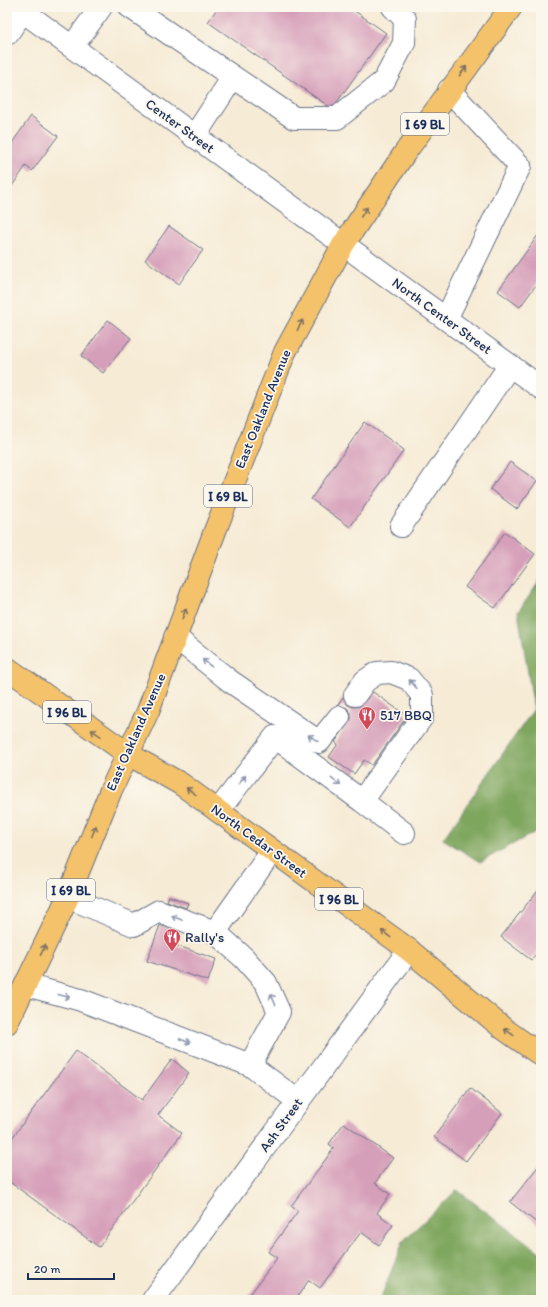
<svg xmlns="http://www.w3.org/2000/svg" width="548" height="1307" font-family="Itim,sans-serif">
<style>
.forest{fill:#7ea65d;stroke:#4c6a5e}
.building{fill:#d69fb9}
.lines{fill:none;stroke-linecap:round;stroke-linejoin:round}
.minor-casing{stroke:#687188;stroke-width:24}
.major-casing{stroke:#687188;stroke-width:24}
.minor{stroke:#fff;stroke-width:22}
.major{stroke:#f4c26a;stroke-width:22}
.oneway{stroke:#7d7163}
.oneway2{stroke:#8d97ae}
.labels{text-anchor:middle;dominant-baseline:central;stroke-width:3.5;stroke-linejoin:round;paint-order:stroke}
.shield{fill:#fbf7ec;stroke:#5e6b89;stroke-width:1}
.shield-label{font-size:13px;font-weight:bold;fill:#1b2f5e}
.street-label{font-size:14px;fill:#1b2f5e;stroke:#fbf7ec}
.poi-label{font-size:14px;fill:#1b2f5e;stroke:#fbf7ec;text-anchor:start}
</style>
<rect width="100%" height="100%" fill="#fbf7ec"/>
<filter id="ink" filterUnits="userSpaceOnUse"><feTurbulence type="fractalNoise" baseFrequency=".025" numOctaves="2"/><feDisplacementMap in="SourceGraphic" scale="8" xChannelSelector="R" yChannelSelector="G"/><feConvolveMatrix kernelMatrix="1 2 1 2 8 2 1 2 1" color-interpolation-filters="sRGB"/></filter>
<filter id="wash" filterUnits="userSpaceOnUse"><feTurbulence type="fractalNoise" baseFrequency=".012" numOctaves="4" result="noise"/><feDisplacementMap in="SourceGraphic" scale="16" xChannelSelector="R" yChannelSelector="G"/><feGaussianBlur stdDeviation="0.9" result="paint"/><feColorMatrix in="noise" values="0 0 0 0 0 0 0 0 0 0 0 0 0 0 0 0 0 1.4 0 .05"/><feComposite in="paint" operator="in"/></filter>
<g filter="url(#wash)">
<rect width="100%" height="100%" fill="#f6ebd5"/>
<path class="forest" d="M541 579V834L537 831 480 862 443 839 534 709 518 612Z
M457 1190 541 1253V1300H380L403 1241Z"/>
<g id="blocks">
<path class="building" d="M218 7H349L386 33 337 102 333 106H328L208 22Z
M31 116 58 136 32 171 26 166 7 193V150Z
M169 226 203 250 179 284 145 260Z
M541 231V278L520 307 498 291Z
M108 320 131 338 103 373 81 356Z
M365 422 404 450 350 527 311 499Z
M510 462 537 481 517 509 490 489Z
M505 532 535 554 495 608 465 587Z
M373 692 407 716 372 765 364 760 354 774 329 757 338 744 335 742 351 719V713L347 708 338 705 343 697 348 705 354 707 360 706Z
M541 886V948L531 960 501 937Z
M169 896 188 903 186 908 167 901Z
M160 925 179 932 175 945 216 959 208 981 147 961Z
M76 1051 142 1100 172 1059 189 1073 158 1115 182 1133 99 1247 7 1180V1145Z
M470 1088 502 1113 466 1161 434 1137Z
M344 1123 393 1158 375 1183 390 1194 377 1213 393 1225 379 1245 361 1232 320 1288 309 1280 295 1300H246L277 1258 268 1252 298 1211 291 1206 334 1148 329 1144Z
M541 1163V1226L510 1202Z"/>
</g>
</g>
<g filter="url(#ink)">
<use href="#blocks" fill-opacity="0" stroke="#687188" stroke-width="1"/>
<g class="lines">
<g class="minor-casing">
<path id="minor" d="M17 7 541 388
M130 7 294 118H337L384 81 404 43 405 19 393 7
M7 34 23 11
M72 47 101 7
M194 137 233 77
M446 319 520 166 449 90
M401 526 510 365
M175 637 230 681 319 742 339 717
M362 801 404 833
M218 811 275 737 362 801 422 717V695L409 679 391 672 377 673 365 681 355 695
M215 932 272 851
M26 985 81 1000 250 1065 279 1012 266 983 244 958 215 932 159 911 134 925 68 897
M250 1065 298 1101
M153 1300 409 950"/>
</g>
<g class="major-casing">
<path id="major" d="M7 668 128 754 181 784 409 950 504 1029 541 1055
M7 1023 68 897 111 790 148 711 215 531 285 352 343 245 404 154 511 7"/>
</g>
<use href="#minor" class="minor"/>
<use href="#major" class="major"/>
</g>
<defs><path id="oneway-shaft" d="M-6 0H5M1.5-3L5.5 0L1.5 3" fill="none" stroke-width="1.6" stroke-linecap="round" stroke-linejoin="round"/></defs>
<g class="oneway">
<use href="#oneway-shaft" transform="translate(463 71) rotate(-53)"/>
<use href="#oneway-shaft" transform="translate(364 212) rotate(-56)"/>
<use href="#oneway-shaft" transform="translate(300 325) rotate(-62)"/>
<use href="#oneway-shaft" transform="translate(184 614) rotate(-70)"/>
<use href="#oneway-shaft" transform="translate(96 733) rotate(-146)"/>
<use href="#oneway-shaft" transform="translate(191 791) rotate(-144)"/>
<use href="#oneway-shaft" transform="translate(94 831) rotate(-68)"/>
<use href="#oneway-shaft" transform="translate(386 934) rotate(-143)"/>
<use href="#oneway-shaft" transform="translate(43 950) rotate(-64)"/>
<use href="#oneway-shaft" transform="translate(509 1032) rotate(-144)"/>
</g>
<g class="oneway2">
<use href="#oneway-shaft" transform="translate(207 663) rotate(-141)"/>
<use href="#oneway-shaft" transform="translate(413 684) rotate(-132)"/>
<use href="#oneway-shaft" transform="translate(313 738) rotate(-146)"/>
<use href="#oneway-shaft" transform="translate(242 780) rotate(-52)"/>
<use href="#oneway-shaft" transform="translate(336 782) rotate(37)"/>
<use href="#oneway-shaft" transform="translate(177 918) rotate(-159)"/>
<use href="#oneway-shaft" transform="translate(64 996) rotate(15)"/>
<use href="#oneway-shaft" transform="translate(273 999) rotate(-114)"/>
<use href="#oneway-shaft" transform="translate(185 1041) rotate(21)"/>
</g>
</g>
<defs>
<g id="restaurant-pin" transform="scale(0.9)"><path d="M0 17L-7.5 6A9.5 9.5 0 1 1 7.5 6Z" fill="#d1495b" stroke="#fbf7ec"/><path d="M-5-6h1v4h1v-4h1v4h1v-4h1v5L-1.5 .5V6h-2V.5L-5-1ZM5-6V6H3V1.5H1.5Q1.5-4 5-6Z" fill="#fff"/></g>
</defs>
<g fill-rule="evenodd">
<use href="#restaurant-pin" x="367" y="715"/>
<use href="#restaurant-pin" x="172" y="937"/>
</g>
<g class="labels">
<g class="shield">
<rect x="401" y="113" width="48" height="22" rx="3"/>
<rect x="204" y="485" width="48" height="22" rx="3"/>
<rect x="43" y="701" width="48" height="22" rx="3"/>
<rect x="47" y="879" width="48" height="22" rx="3"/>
<rect x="315" y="888" width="48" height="22" rx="3"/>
</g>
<g class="shield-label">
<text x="425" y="124">I 69 BL</text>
<text x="228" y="496">I 69 BL</text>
<text x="67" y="712">I 96 BL</text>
<text x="71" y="890">I 69 BL</text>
<text x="339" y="899">I 96 BL</text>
</g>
<g class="street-label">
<text transform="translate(180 126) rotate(36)">Center Street</text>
<text transform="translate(442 316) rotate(36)">North Center Street</text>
<text transform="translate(263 409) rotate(-68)">East Oakland Avenue</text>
<text transform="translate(136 732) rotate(-66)">East Oakland Avenue</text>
<text transform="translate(259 841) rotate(36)">North Cedar Street</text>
<text transform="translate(281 1125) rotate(-54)">Ash Street</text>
</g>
<g class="poi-label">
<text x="380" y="715">517 BBQ</text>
<text x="185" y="937">Rally's</text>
</g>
</g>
<rect width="548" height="1307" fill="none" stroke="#fbf7ec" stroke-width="24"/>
<path d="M28 1273v6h86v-6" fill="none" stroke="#1b2f5e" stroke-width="2"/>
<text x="34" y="1273" font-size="12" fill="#1b2f5e" stroke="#fbf7ec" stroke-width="3" paint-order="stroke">20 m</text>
</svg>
